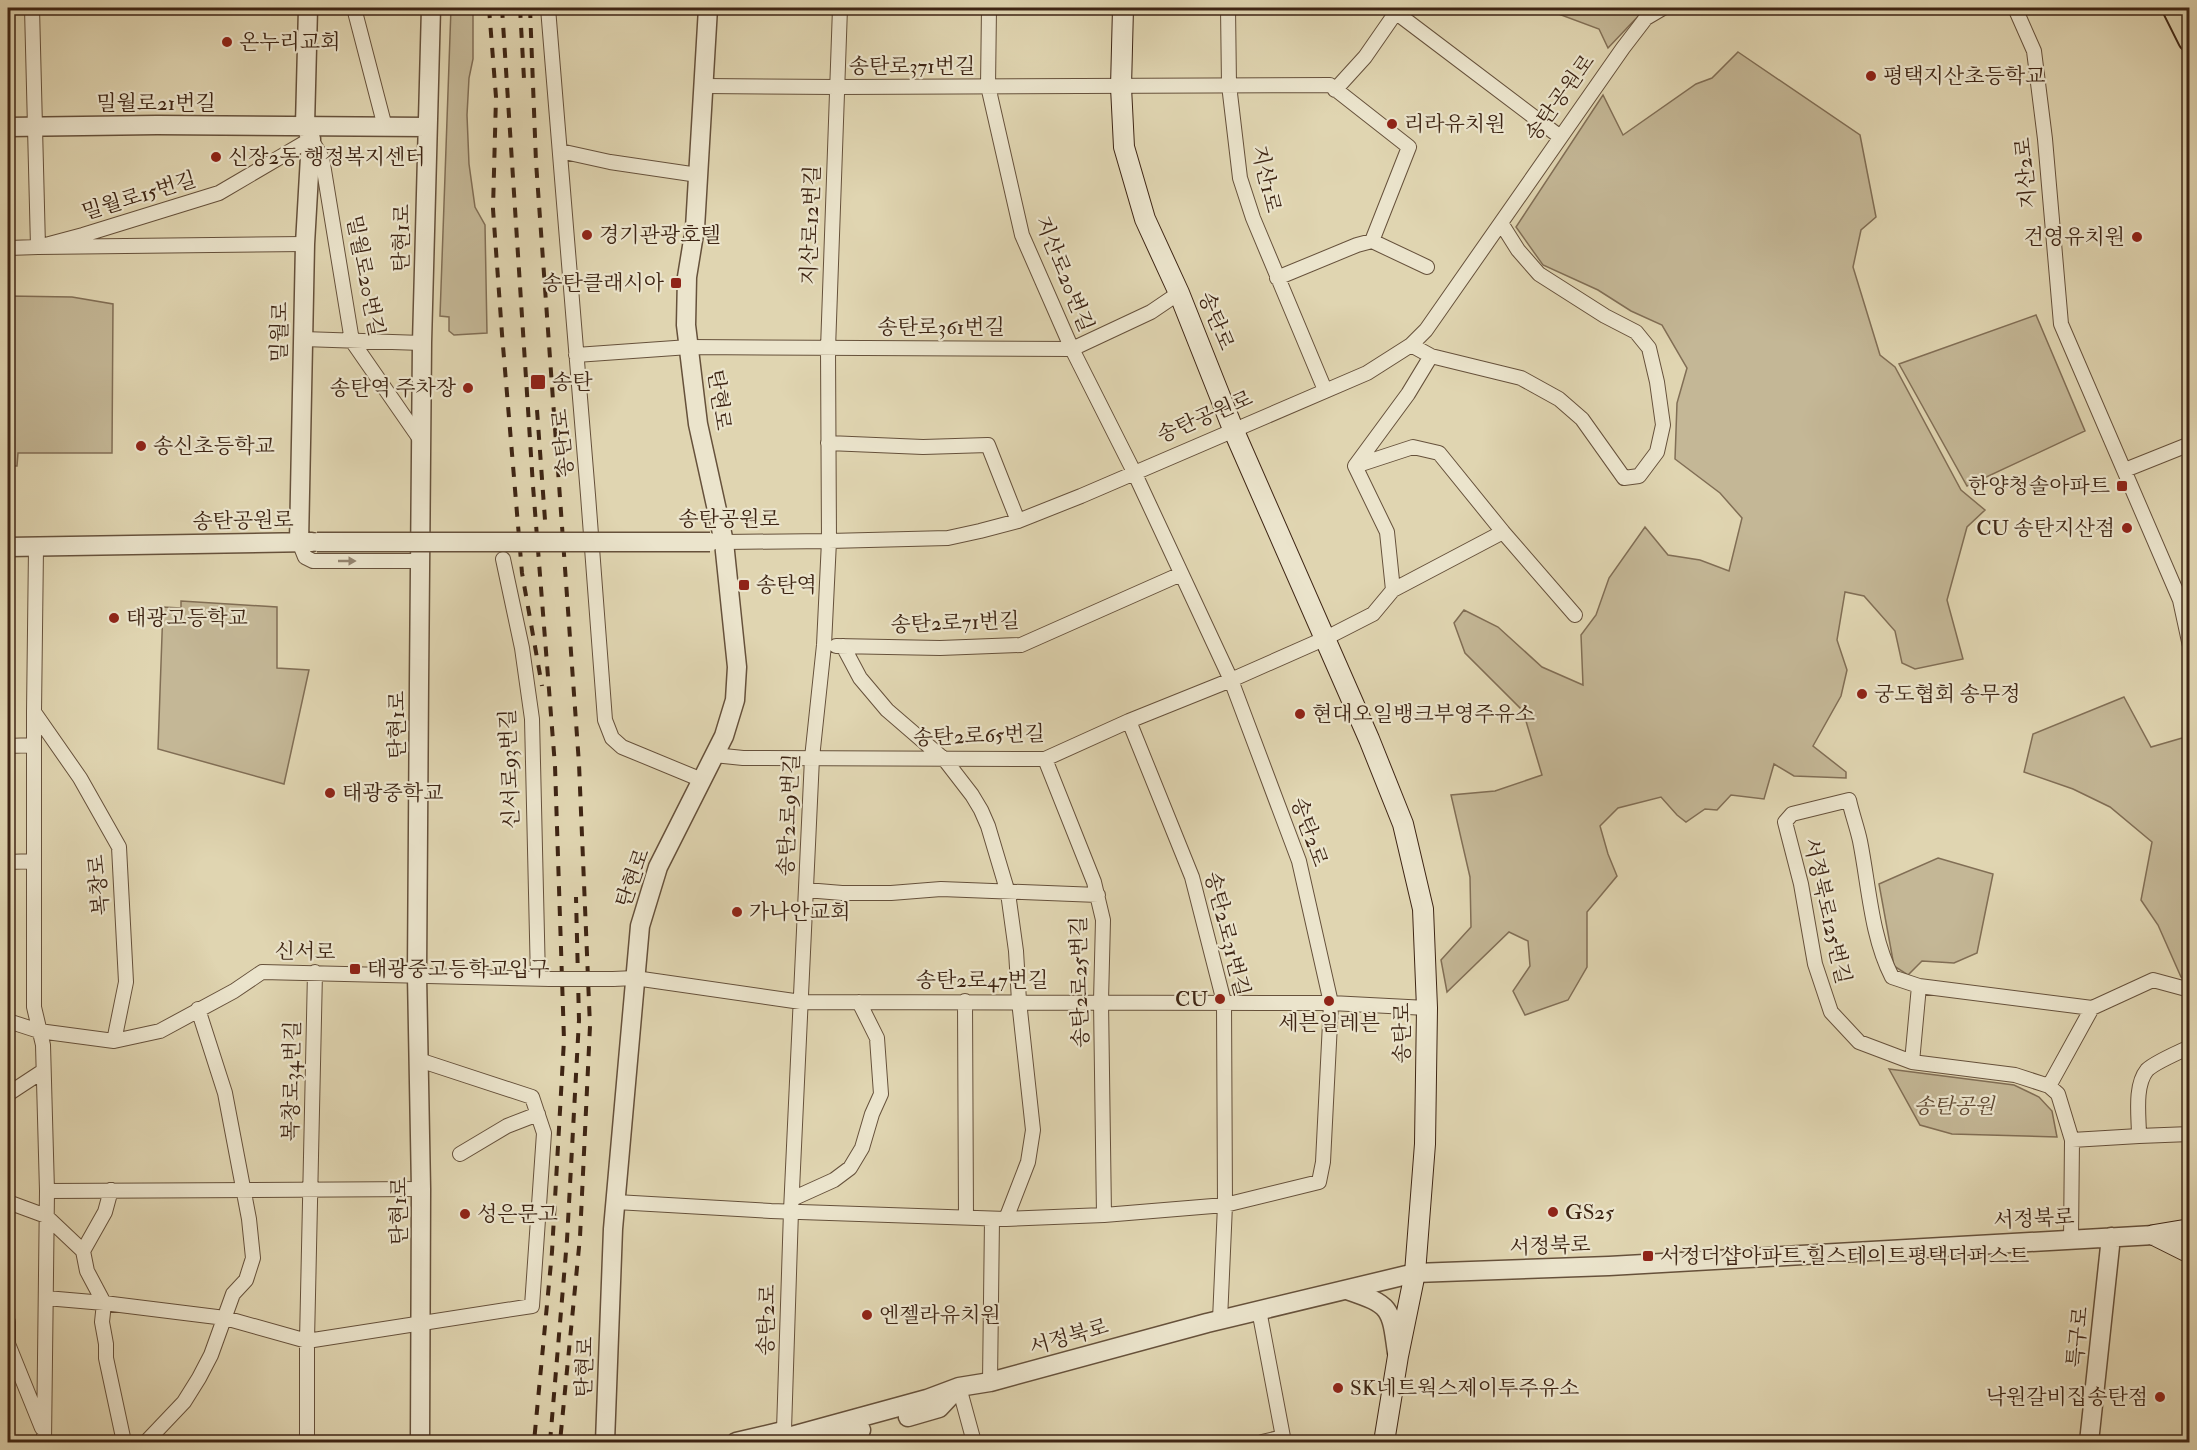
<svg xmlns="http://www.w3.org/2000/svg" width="2197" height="1450" font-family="'IM FELL Double Pica','Noto Serif KR',serif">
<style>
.green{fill:#c4b796;stroke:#816e55;stroke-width:1.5}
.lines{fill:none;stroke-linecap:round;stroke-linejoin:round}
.minor-casing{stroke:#66513b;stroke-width:16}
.tertiary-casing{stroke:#66513b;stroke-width:21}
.secondary-casing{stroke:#3e2514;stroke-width:22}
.primary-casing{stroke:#3e2514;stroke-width:26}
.minor{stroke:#ebe4cc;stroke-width:14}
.tertiary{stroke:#ebe4cc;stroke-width:18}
.secondary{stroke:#ebe4cc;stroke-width:20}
.primary{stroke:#e0d5b1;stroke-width:22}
.rail{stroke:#3e2514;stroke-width:4;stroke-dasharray:10 10;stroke-linecap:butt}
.minor-bridge-casing{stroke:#66513b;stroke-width:16;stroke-linecap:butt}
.tertiary-bridge-casing{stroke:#66513b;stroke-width:21;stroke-linecap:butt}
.minor-bridge{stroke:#ebe4cc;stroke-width:14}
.tertiary-bridge{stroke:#ebe4cc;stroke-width:18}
.oneway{fill:#948470}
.poi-dot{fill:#8f2418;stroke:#ebe4cc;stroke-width:2}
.labels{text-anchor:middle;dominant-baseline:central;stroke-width:4.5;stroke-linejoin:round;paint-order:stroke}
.poi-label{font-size:21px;fill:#3e2514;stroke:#ebe4cc;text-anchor:start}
.street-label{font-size:21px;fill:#3e2514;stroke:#ebe4cc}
.park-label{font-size:21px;font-style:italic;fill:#604a34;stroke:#ebe4cc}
</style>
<rect width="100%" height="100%" fill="#e0d5b1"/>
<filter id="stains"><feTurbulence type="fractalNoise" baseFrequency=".00333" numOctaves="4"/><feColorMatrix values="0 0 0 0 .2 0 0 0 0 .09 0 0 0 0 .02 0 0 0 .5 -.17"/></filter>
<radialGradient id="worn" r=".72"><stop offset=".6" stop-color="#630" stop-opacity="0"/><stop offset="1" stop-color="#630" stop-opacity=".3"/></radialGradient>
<path class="green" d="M451 8H473V59L469 78 467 115 469 164 475 207 485 225 487 333 454 335 449 331V317L440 316Z
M1545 8H1646L1608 48 1599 29 1545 9Z
M1738 52 1860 135 1876 217 1861 230 1853 267 1880 355 1895 367 1961 490 1985 510 1967 527 1947 600 1963 659 1915 669 1902 663 1895 631 1864 596 1845 592 1837 640 1847 670 1841 696 1813 746 1846 772V778L1794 776 1774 764 1764 799 1731 795 1717 810 1705 809 1686 822 1677 815 1661 797 1618 808 1600 826 1608 854 1617 876 1587 912V967L1568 1000 1525 1015 1513 991 1530 966 1528 941 1509 932 1447 992 1441 960 1471 927 1470 877 1451 795 1495 791 1542 775 1523 711 1465 653 1454 623 1464 610 1498 627 1542 667 1583 685 1581 635 1596 615 1609 578 1645 527 1668 555 1700 560 1729 571 1742 518 1720 493 1675 459 1677 403 1687 368 1662 325 1631 311 1598 290 1543 265 1516 227 1603 95 1623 135 1696 84 1712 78Z
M8 296 72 297 113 304 112 453H18L17 466H8Z
M2036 315 2085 431 1967 486 1899 364Z
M181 601 277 607V668L309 670 284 784 158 749 163 607 181 608Z
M2124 697 2151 747 2189 736V982L2181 977 2158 925 2141 900 2152 842 2110 807 2073 789 2024 772 2033 734Z
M1938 858 1993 874 1977 953 1954 963 1922 961 1908 975 1894 966 1879 884Z
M1889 1069 2014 1085 2039 1097 2052 1111 2057 1137 1952 1134 1920 1125Z"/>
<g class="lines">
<g class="minor-casing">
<path id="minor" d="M32 8 38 247 305 244
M354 8 385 127
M548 8 588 495 605 720 612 738 622 747 702 780
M1228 8 1229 85 1240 178 1253 218 1325 390
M1390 8 1559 136
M2015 8 2034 51 2045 139 2061 324 2180 600 2190 646
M704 86 837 87 1330 85 1409 147 1372 241 1357 245 1277 278
M1335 90 1365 57 1399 8
M560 151 610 162 698 175
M1372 241 1427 267
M8 248 38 247 83 235 219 193 311 139 322 158 352 341 422 442
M303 339 422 343
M1411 345 1431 356 1521 378 1559 399 1582 419 1624 478 1639 476 1657 452 1663 425 1657 382 1649 348 1636 332 1605 316 1539 274 1518 250 1501 223
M576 355 689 347 1072 349 1151 312 1179 293
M828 443 923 447 988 445 1018 521
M1355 466 1408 394 1431 356
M2125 470 2190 444
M299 542 305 557 313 561H421
M724 542 829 541 948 538 980 531 1018 521 1081 496 1367 373 1411 345 1426 330 1623 48 1646 18 1663 8
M36 548 34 712V1007L43 1045 47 1191 44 1442
M503 559 522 648 532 719 538 979
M1393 590 1503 532
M836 646 940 648 1021 645 1181 574
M843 646 860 678 887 710 945 760 972 795 981 810 988 826 1008 893 1016 951 1019 1001 1033 1130 1028 1162 1006 1219
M34 712 80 778 119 847 126 982 114 1041
M1129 721 1192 877 1224 1002 1225 1205 1220 1320
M8 746 34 745
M714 755 743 758 1045 759 1129 721 1231 680 1326 638 1373 614 1393 590 1387 532 1355 466 1413 447 1439 453 1503 532 1575 615
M1045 759 1094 882 1103 920 1101 1001 1104 1215
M8 862 34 861
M806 890 842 893H891L941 889 1098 895
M613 979 635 978 801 1002 1331 1003 1427 1008
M1919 986 2092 1008 2049 1086
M965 1001 966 1218
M2092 1008 2153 980 2190 990
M8 1021 39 1031 114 1041 160 1031 234 991 262 972 550 979
M2190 1047C2181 1051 2153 1064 2147 1070 2134 1086 2139 1117 2139 1136L2190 1134
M1912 1062 1919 986 1892 977C1871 936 1869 886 1860 841 1857 827 1852 814 1849 800L1792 814 1785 822 1801 884 1815 964 1831 1012 1859 1042 1912 1062 2015 1075 2049 1086 2058 1094 2072 1140 2071 1239
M8 1094 43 1071
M2072 1140 2139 1136
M460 1154 507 1126 538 1114
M111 1190 105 1212 83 1251 87 1271 104 1303 102 1322 106 1344V1358L124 1442
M47 1191 421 1189
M792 1199 834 1180 850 1168 862 1148 872 1114 881 1094 877 1038 859 1002
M8 1202 46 1216 83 1251
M616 1202 771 1211 1006 1219 1104 1215 1225 1205 1319 1182 1323 1162 1331 1003 1299 861 1231 680 1134 472 1072 349 1022 235 988 86 989 8
M46 1298 104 1303 225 1318 307 1341 532 1306 544 1133 532 1097 419 1060
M1259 1310 1283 1437 1282 1442
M8 1322V1342
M8 1344 42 1428
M990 1382 992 1219
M959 1387 974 1442
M784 1430 791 1211 812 758 824 645 829 541 828 349 840 8
M146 1442 184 1402 199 1378 211 1355 233 1294 246 1280 253 1258 249 1219 225 1093 198 1009
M307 1442V1341L315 972
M1262 1442 1283 1437"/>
</g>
<g class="tertiary-casing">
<path id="tertiary" d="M8 127 157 125 427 127
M299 542 305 244 311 139 305 125 308 8
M8 547 312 542
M1347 1290C1391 1305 1391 1307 1397 1353
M908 1417 939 1408 955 1391
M420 1442 421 1189 417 975 419 683 422 343 431 8
M605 1442 613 1229 640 926 658 867 724 736 735 700 737 667 724 542 698 424 686 325 687 277 695 228 708 8
M736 1442 783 1431
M770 1442 927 1399 959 1387 990 1382 1207 1323 1415 1273 1609 1266 2154 1235 2167 1237
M818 1442 861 1430
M2089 1442 2111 1237"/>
</g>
<g class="secondary-casing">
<path id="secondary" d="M1123 8 1121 87 1124 147 1145 219 1179 293 1233 429 1369 739 1403 824 1423 909 1427 1008 1425 1144 1415 1273 1398 1356 1384 1442
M2154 1235 2190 1253
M2154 1235 2190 1229"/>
</g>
<g class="primary-casing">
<path id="primary" d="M2174 8 2190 40"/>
</g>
<use href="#minor" class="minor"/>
<use href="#tertiary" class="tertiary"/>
<use href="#secondary" class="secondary"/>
<use href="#primary" class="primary"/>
<path class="rail" d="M489 8 496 97 493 209 502 334 522 573 542 686
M502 8 533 486 555 766 564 1040 552 1252 534 1442
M520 8 524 79
M530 8 536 162 579 764 590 1026 580 1237 560 1442
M537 410 545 520
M550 1442 567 1240 579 1020 576 897"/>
<g class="minor-bridge-casing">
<path id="minor-bridge" d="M550 979H613"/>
</g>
<g class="tertiary-bridge-casing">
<path id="tertiary-bridge" d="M317 542H710"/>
</g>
<use href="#minor-bridge" class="minor-bridge"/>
<use href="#tertiary-bridge" class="tertiary-bridge"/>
</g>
<defs><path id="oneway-solid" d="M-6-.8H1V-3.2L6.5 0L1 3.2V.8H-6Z" transform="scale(1.5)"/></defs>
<use class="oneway" href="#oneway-solid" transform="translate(347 561)"/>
<g class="poi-dot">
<circle cx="227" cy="42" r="6"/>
<circle cx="1871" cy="76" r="6"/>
<circle cx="1392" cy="124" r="6"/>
<circle cx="216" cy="157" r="6"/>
<circle cx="587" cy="235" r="6"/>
<circle cx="2137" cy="237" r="6"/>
<rect x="670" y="277" width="12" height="12" rx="3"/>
<rect x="530" y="374" width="16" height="16" rx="3"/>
<circle cx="468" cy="388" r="6"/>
<circle cx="141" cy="446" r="6"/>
<rect x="2116" y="480" width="12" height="12" rx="3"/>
<circle cx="2127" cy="528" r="6"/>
<rect x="738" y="579" width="12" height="12" rx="3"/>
<circle cx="114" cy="618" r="6"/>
<circle cx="1862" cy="694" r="6"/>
<circle cx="1300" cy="714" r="6"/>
<circle cx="330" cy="793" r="6"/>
<circle cx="737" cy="912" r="6"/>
<rect x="349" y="963" width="12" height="12" rx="3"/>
<circle cx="1220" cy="999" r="6"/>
<circle cx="1329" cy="1001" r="6"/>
<circle cx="1553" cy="1212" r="6"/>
<circle cx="465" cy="1214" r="6"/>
<rect x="1642" y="1250" width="12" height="12" rx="3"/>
<circle cx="867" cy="1315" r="6"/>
<circle cx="1338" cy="1388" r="6"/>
<circle cx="2160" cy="1397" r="6"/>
</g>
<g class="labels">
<g class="poi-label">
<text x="239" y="42">온누리교회</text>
<text x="1883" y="76">평택지산초등학교</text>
<text x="1404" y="124">리라유치원</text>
<text x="228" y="157">신장2동 행정복지센터</text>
<text x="599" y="235">경기관광호텔</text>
<text x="2125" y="237" text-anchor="end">건영유치원</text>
<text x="664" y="283" text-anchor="end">송탄클래시아</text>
<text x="552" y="382">송탄</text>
<text x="456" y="388" text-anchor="end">송탄역 주차장</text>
<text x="153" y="446">송신초등학교</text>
<text x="2110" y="486" text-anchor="end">한양청솔아파트</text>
<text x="2115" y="528" text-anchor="end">CU 송탄지산점</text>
<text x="756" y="585">송탄역</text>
<text x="126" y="618">태광고등학교</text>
<text x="1874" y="694">궁도협회 송무정</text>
<text x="1312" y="714">현대오일뱅크부영주유소</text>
<text x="342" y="793">태광중학교</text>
<text x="749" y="912">가나안교회</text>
<text x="367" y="969">태광중고등학교입구</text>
<text x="1208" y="999" text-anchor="end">CU</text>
<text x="1329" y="1023" text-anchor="middle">세븐일레븐</text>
<text x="1565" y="1212">GS25</text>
<text x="477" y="1214">성은문고</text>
<text x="1660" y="1256">서정더샵아파트.힐스테이트평택더퍼스트</text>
<text x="879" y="1315">엔젤라유치원</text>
<text x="1350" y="1388">SK네트웍스제이투주유소</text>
<text x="2148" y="1397" text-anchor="end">낙원갈비집송탄점</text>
</g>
<g class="street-label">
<text x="912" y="66">송탄로371번길</text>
<text transform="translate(1560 98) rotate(-54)">송탄공원로</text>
<text x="156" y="103">밀월로21번길</text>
<text transform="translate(2026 173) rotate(-95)">지산2로</text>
<text transform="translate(1266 179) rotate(77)">지산1로</text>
<text transform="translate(139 196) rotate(-17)">밀월로15번길</text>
<text transform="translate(811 225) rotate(-88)">지산로12번길</text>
<text transform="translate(402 238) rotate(-89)">탄현1로</text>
<text transform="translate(1064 274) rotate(68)">지산로20번길</text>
<text transform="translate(365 276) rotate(79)">밀월로20번길</text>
<text transform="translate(1216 321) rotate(68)">송탄로</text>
<text x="941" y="327">송탄로361번길</text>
<text transform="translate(280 332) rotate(-89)">밀월로</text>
<text transform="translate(719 400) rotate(82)">탄현로</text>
<text transform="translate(1205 417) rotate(-23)">송탄공원로</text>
<text transform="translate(563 443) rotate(-95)">송탄1로</text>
<text x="729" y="519">송탄공원로</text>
<text transform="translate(243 521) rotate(-1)">송탄공원로</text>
<text transform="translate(955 623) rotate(-2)">송탄2로71번길</text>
<text transform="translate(397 725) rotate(-90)">탄현1로</text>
<text transform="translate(979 736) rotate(-2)">송탄2로65번길</text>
<text transform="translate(510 769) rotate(-92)">신서로93번길</text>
<text transform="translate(789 815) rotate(-87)">송탄2로9번길</text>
<text transform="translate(1309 832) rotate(71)">송탄2로</text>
<text transform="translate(633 878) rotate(-70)">탄현로</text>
<text transform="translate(99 885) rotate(-95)">복창로</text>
<text transform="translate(1827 911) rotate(77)">서정북로125번길</text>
<text transform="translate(1227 934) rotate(76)">송탄2로31번길</text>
<text transform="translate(305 952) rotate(1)">신서로</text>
<text x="982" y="980">송탄2로47번길</text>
<text transform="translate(1080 982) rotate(-91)">송탄2로25번길</text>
<text transform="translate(1402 1033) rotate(-90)">송탄로</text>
<text transform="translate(292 1081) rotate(-89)">복창로34번길</text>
<text transform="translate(399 1211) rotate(-90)">탄현1로</text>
<text transform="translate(2034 1219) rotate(-3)">서정북로</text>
<text transform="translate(1550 1246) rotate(-2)">서정북로</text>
<text transform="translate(767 1320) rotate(-88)">송탄2로</text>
<text transform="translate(1069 1337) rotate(-16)">서정북로</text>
<text transform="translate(2078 1337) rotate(-84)">특구로</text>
<text transform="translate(585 1367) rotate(-88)">탄현로</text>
</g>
<g class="park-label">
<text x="1954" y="1106">송탄공원</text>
</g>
</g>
<rect width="2197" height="1450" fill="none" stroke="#e0d5b1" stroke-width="30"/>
<rect x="9" y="9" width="2179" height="1432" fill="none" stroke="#3e2514" stroke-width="3"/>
<rect x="15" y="15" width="2167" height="1420" fill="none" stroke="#3e2514" stroke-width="1.5"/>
<rect width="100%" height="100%" filter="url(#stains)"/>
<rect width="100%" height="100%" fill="url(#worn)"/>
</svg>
